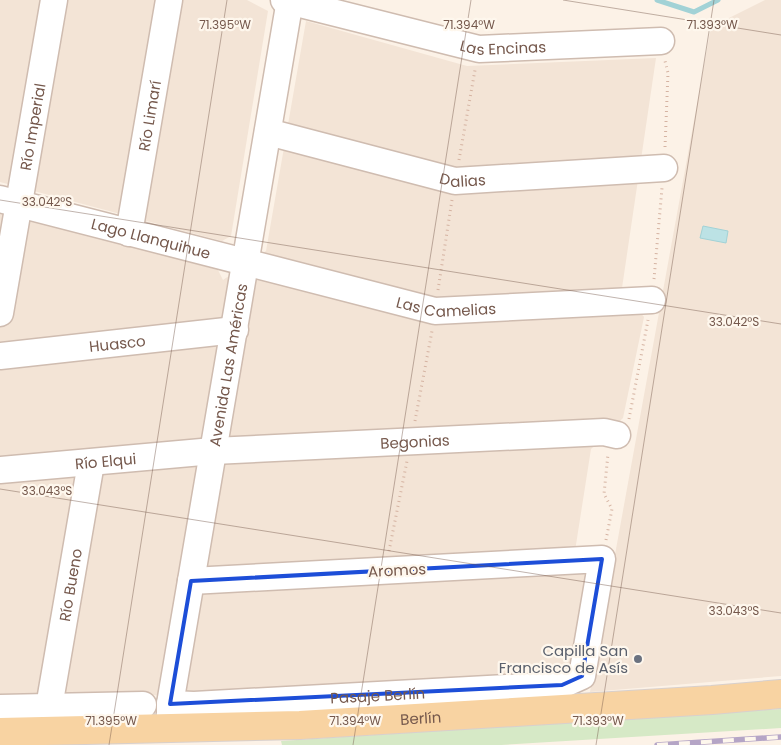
<svg xmlns="http://www.w3.org/2000/svg" width="781" height="745" font-family="Poppins,sans-serif">
<style>
.residential{fill:#f3e4d6}
.green{fill:#d6e9c6}
.water{fill:#bce2e5;stroke:#a2d2d6}
.lines{fill:none;stroke-linecap:round;stroke-linejoin:round}
.stream{stroke:#a2d2d6;stroke-width:5}
.minor-casing{stroke:#cfbcb0;stroke-width:29}
.major-casing{stroke:#d8d0cd;stroke-width:30}
.path{stroke:#d5b3a2;stroke-width:3;stroke-dasharray:1 4;stroke-linecap:butt}
.minor{stroke:#fff;stroke-width:26}
.major{stroke:#f8d3a2;stroke-width:28}
.rail-casing{stroke:#b5a5c6;stroke-width:5.5}
.rail{stroke:#fef7ed;stroke-width:4;stroke-dasharray:11;stroke-linecap:butt}
.marked{fill:none;stroke:#1d4ed8;stroke-width:4;stroke-linejoin:round}
.ticks{fill:none;stroke:#75584c;stroke-width:1;stroke-opacity:0.45}
.worship-dot{fill:#6b7280;stroke:#fef7ed;stroke-width:2}
.labels{text-anchor:middle;dominant-baseline:central;stroke-width:4.5;stroke-linejoin:round;paint-order:stroke}
.street-label{font-size:15px;fill:#75584c;stroke:#fef7ed}
.worship-label{font-size:15px;fill:#5b616d;stroke:#fef7ed;text-anchor:end}
.ticks-label{font-size:12px;text-anchor:middle;fill:#75584c;stroke:#fef7ed;stroke-width:4.5;stroke-linejoin:round;paint-order:stroke}
</style>
<rect width="100%" height="100%" fill="#fcf2e7"/>
<path class="residential" d="M0 0H247L268 11 231 236 222 241 0 182Z
M765 0H781V676L590 692 711 27Z
M306 21 467 66 656 58 622 288 644 317 623 418 591 449 575 551 586 579 568 677 203 698 151 695 62 700H0V212L218 270 223 280 266 251Z"/>
<path class="green" d="M781 709V728L501 745H282L281 741Z"/>
<path class="water" d="M703 226 728 231 726 243 700 238Z"/>
<g class="lines">
<path class="stream" d="M657 0 694 12 718 0"/>
<g class="minor-casing">
<g id="minor">
<path id="s1" d="M284 0 479 49 661 41"/>
<path id="s2" d="M268 132 455 181 664 168"/>
<path id="s3" d="M0 199 435 311 652 300"/>
<path id="s4" d="M129 233 169 0"/>
<path id="s5" d="M0 313 54 0"/>
<path id="s6" d="M0 356 235 330"/>
<path id="s7" d="M0 470 213 451 604 432 617 435"/>
<path id="s8" d="M170 704 194 705 562 685 582 676 602 559 191 581"/>
<path id="s9" d="M49 707 91 463"/>
<path d="M0 708 143 705"/>
<path id="s10" d="M170 722V704L290 0"/>
</g>
</g>
<g class="major-casing">
<g id="major">
<path id="s11" d="M0 732 300 725 712 700 781 694"/>
</g>
</g>
<path class="path" d="M665 147 668 73 665 61
M459 160 475 70
M654 279 662 188
M438 290 452 200
M629 419 648 320
M415 421 432 331
M606 540 612 509 604 494 608 454
M389 551 407 461"/>
<use href="#minor" class="minor"/>
<use href="#major" class="major"/>
<g class="rail-casing">
<path id="rail" d="M657 745 781 737"/>
</g>
<use href="#rail" class="rail"/>
</g>
<path class="marked" d="M602 559 582 676 562 685 170 704 191 581Z"/>
<path class="ticks" d="M563 0 781 35M0 200 781 324M0 489 781 613M109 745 227 0M353 745 471 0M596 745 714 0"/>
<circle class="worship-dot" cx="638" cy="659" r="5"/>
<g class="labels">
<g class="street-label">
<text stroke="none"><textPath href="#s1" startOffset="225">Las Encinas</textPath></text>
<text stroke="none"><textPath href="#s4" startOffset="119">Río Limarí</textPath></text>
<text stroke="none"><textPath href="#s5" startOffset="189">Río Imperial</textPath></text>
<text stroke="none"><textPath href="#s2" startOffset="201">Dalias</textPath></text>
<text stroke="none"><textPath href="#s3" startOffset="156">Lago Llanquihue</textPath></text>
<text stroke="none"><textPath href="#s3" startOffset="460">Las Camelias</textPath></text>
<text stroke="none"><textPath href="#s6" startOffset="118">Huasco</textPath></text>
<text stroke="none"><textPath href="#s10" startOffset="362">Avenida Las Américas</textPath></text>
<text stroke="none"><textPath href="#s7" startOffset="416">Begonias</textPath></text>
<text stroke="none"><textPath href="#s7" startOffset="106">Río Elqui</textPath></text>
<text transform="translate(397 570) rotate(-3)">Aromos</text>
<text stroke="none"><textPath href="#s9" startOffset="124">Río Bueno</textPath></text>
<text stroke="none"><textPath href="#s8" startOffset="208">Pasaje Berlín</textPath></text>
<text stroke="none"><textPath href="#s11" startOffset="421">Berlín</textPath></text>
</g>
<g class="worship-label">
<text x="628" y="650">Capilla San<tspan x="628" dy="17">Francisco de Asís</tspan></text>
</g>
</g>
<g class="ticks-label">
<text x="469" y="29">71.394°W</text>
<text x="712" y="29">71.393°W</text>
<text x="225" y="29">71.395°W</text>
<text x="47" y="206">33.042°S</text>
<text x="734" y="326">33.042°S</text>
<text x="47" y="495">33.043°S</text>
<text x="734" y="615">33.043°S</text>
<text x="111" y="725">71.395°W</text>
<text x="355" y="725">71.394°W</text>
<text x="598" y="725">71.393°W</text>
</g>
</svg>
